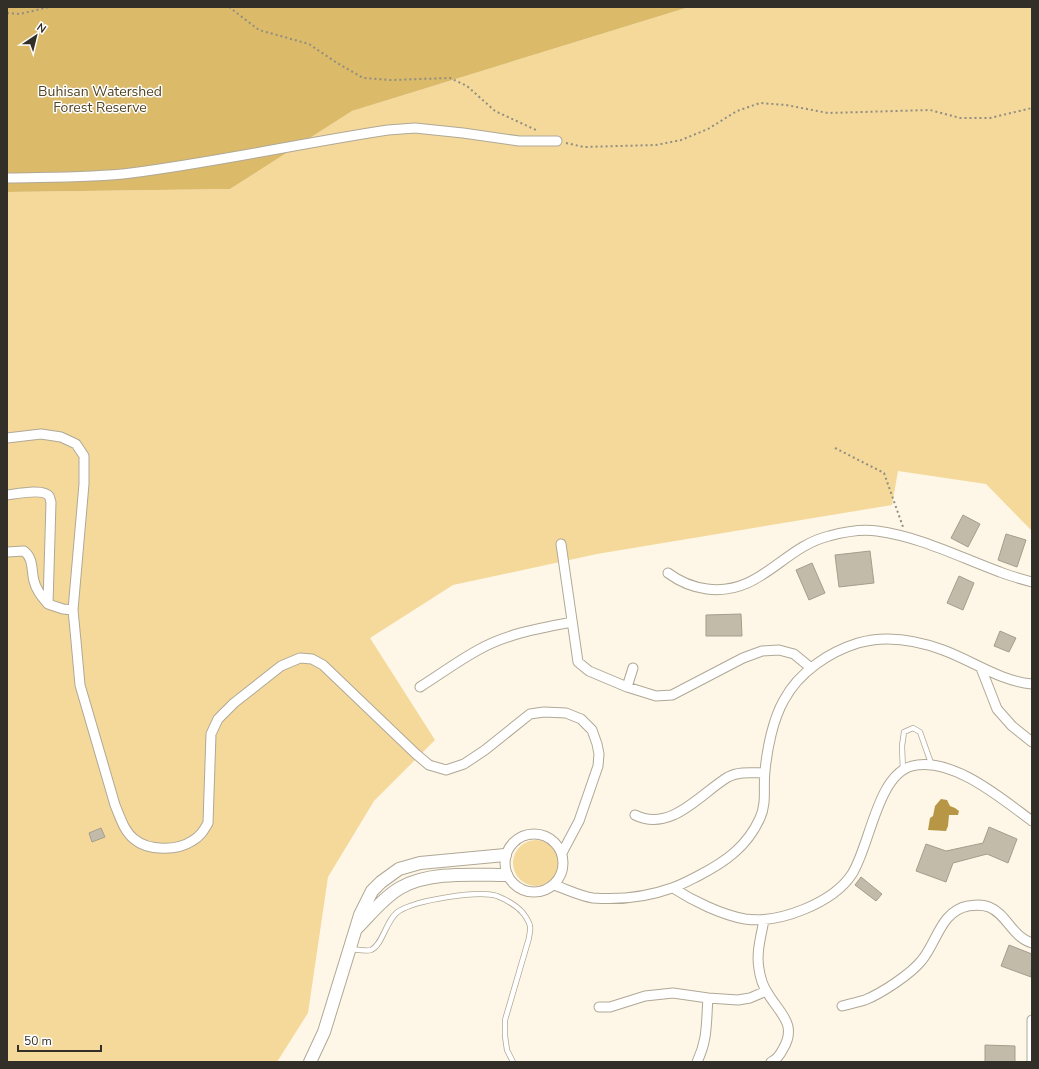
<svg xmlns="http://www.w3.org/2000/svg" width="1039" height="1069" font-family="'Nunito Sans',sans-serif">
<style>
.green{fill:#f4d99a}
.forest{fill:#dbba69}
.water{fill:#b79745}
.building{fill:#c3bba9;stroke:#a59d8c}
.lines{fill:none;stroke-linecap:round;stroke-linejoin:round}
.service-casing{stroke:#b0a896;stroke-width:6}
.minor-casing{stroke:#b0a896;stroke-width:11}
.tertiary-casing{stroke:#b0a896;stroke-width:14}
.path{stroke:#918d82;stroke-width:2;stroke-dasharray:2 3;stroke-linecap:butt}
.service{stroke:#fff;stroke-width:4.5}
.minor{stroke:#fff;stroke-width:9}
.tertiary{stroke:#fff;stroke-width:12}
.labels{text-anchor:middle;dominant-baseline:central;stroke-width:3;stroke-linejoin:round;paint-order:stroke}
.park-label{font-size:14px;fill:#524421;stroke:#fff}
</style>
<rect width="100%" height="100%" fill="#fef7e8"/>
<path class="green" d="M689 7H1032V531L986 484 898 471 892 505 597 554 453 585 370 638 435 740 374 801 328 877 308 1013 277 1062H7V192L230 189 352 111Z
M513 863a23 23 0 1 1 46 0a23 23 0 1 1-46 0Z"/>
<path class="forest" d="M7 7H689L352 111 230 189 7 192Z"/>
<path class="water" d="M941 799 947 800 950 806 955 808 959 811 958 815H949L948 826 946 831 928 830 930 818 933 816 935 806Z"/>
<path class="building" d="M963 515 980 524 968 547 951 538Z
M1006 534 1026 540 1017 567 998 560Z
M870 551 874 583 839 587 835 555Z
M812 563 825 593 809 600 796 570Z
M959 576 974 583 963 610 947 603Z
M741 614 742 636H706V615Z
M1000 631 1016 638 1009 652 994 646Z
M989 827 1017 839 1008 863 987 854 953 863 946 882 916 871 926 844 946 851 983 843Z
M101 828 105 837 92 842 89 833Z
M861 877 882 894 876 901 855 885Z
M1009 945 1032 954 1031 977 1001 966Z
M985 1045 1015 1046V1062H985Z"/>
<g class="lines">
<g class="service-casing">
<path id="service" d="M903 771 902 746 904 732 913 728 920 732 931 763
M350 949C356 949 365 952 371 950 383 945 386 919 399 911 417 900 478 890 497 896 507 900 517 906 523 913 526 917 529 921 530 926 531 930 529 935 529 938L505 1020V1036L507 1050 513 1062"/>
</g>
<g class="minor-casing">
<path id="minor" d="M7 178C48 177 90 178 131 173 217 162 302 143 388 130L415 128 463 133 519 141H557
M7 438 41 434 61 437 76 444 84 456V484L73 610 76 641 80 685 115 805C120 817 124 831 134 839 148 851 177 851 192 841 200 837 204 830 208 823L211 734 218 719 234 703 281 666 300 658 312 659 323 665 416 754 429 765 446 770 464 764 485 750 530 714 544 712 566 713 581 719 592 730 597 744 599 754 598 766 579 821 562 853
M7 495C16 494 43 488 49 496 50 497 50 500 51 502L48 604 63 609 73 610
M561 544 578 662 589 671 627 687
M7 552 24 551C34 559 31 570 34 581 36 590 42 597 48 604
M668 573C680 582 692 587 707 589 760 596 783 547 829 536 844 532 862 529 877 531 921 537 959 557 1000 572 1010 576 1021 579 1032 582
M633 668 627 687 656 696 672 695 743 658 762 651 779 650 794 654 811 668
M981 668 997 709 1012 726 1032 742
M420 687C439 675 458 661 478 650 506 634 540 628 572 622
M635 815C671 833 701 793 728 777 739 771 753 773 764 773
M505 863a29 29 0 1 1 58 0a29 29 0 1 1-58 0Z
M554 885C566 889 580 896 593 898 620 900 647 897 672 888 681 885 690 880 698 876 725 862 747 847 760 818 767 803 763 787 765 771 767 749 773 719 784 700 799 672 829 652 858 643 886 635 916 640 943 650 973 661 1000 681 1032 684
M673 888C693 901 722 915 745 919 779 924 833 903 852 874 870 846 877 775 912 766 952 756 1002 799 1032 821
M764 920C761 936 756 953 759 969 760 976 763 986 767 992 779 1013 798 1024 783 1049 780 1055 776 1060 771 1062
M842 1006C850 1004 858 1002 865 1000 882 993 911 974 922 960 937 942 941 911 968 906 975 905 981 904 989 907 1007 914 1012 937 1032 943
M599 1007H610L645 996 673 993 708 998 738 1000 750 998 766 991
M697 1062C708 1039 706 1023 708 998
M1032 1062V1020"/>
</g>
<g class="tertiary-casing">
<path id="tertiary" d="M357 928C370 915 383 898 400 888 429 871 473 875 506 875
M310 1062 324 1032 360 915 372 891 381 882 399 869 420 863 505 855"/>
</g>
<path class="path" d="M229 7 259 30 309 44 337 63 363 78 391 80 450 78 467 86 495 111 536 130
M7 13 20 14 49 7
M566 143 584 147 656 145 681 140 708 129 737 111 760 103 786 105 828 113 930 110 960 118H990L1032 108
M835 448 884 473 903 527"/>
<use href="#service" class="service"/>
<use href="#minor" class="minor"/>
<use href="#tertiary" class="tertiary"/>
</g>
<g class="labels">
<g class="park-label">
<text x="100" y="91">Buhisan Watershed<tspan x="100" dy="16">Forest Reserve</tspan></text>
</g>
</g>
<rect width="1039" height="1069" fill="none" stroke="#322f28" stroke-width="16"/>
<g transform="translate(36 36) rotate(35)" stroke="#ffffff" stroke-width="3" paint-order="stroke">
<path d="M0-3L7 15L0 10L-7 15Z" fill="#322f28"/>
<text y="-6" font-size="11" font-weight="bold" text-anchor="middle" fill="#322f28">N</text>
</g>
<path d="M18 1045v6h83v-6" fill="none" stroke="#322f28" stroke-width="2"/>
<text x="24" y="1045" font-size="12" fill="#322f28" stroke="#ffffff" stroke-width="3" paint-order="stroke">50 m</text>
</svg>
